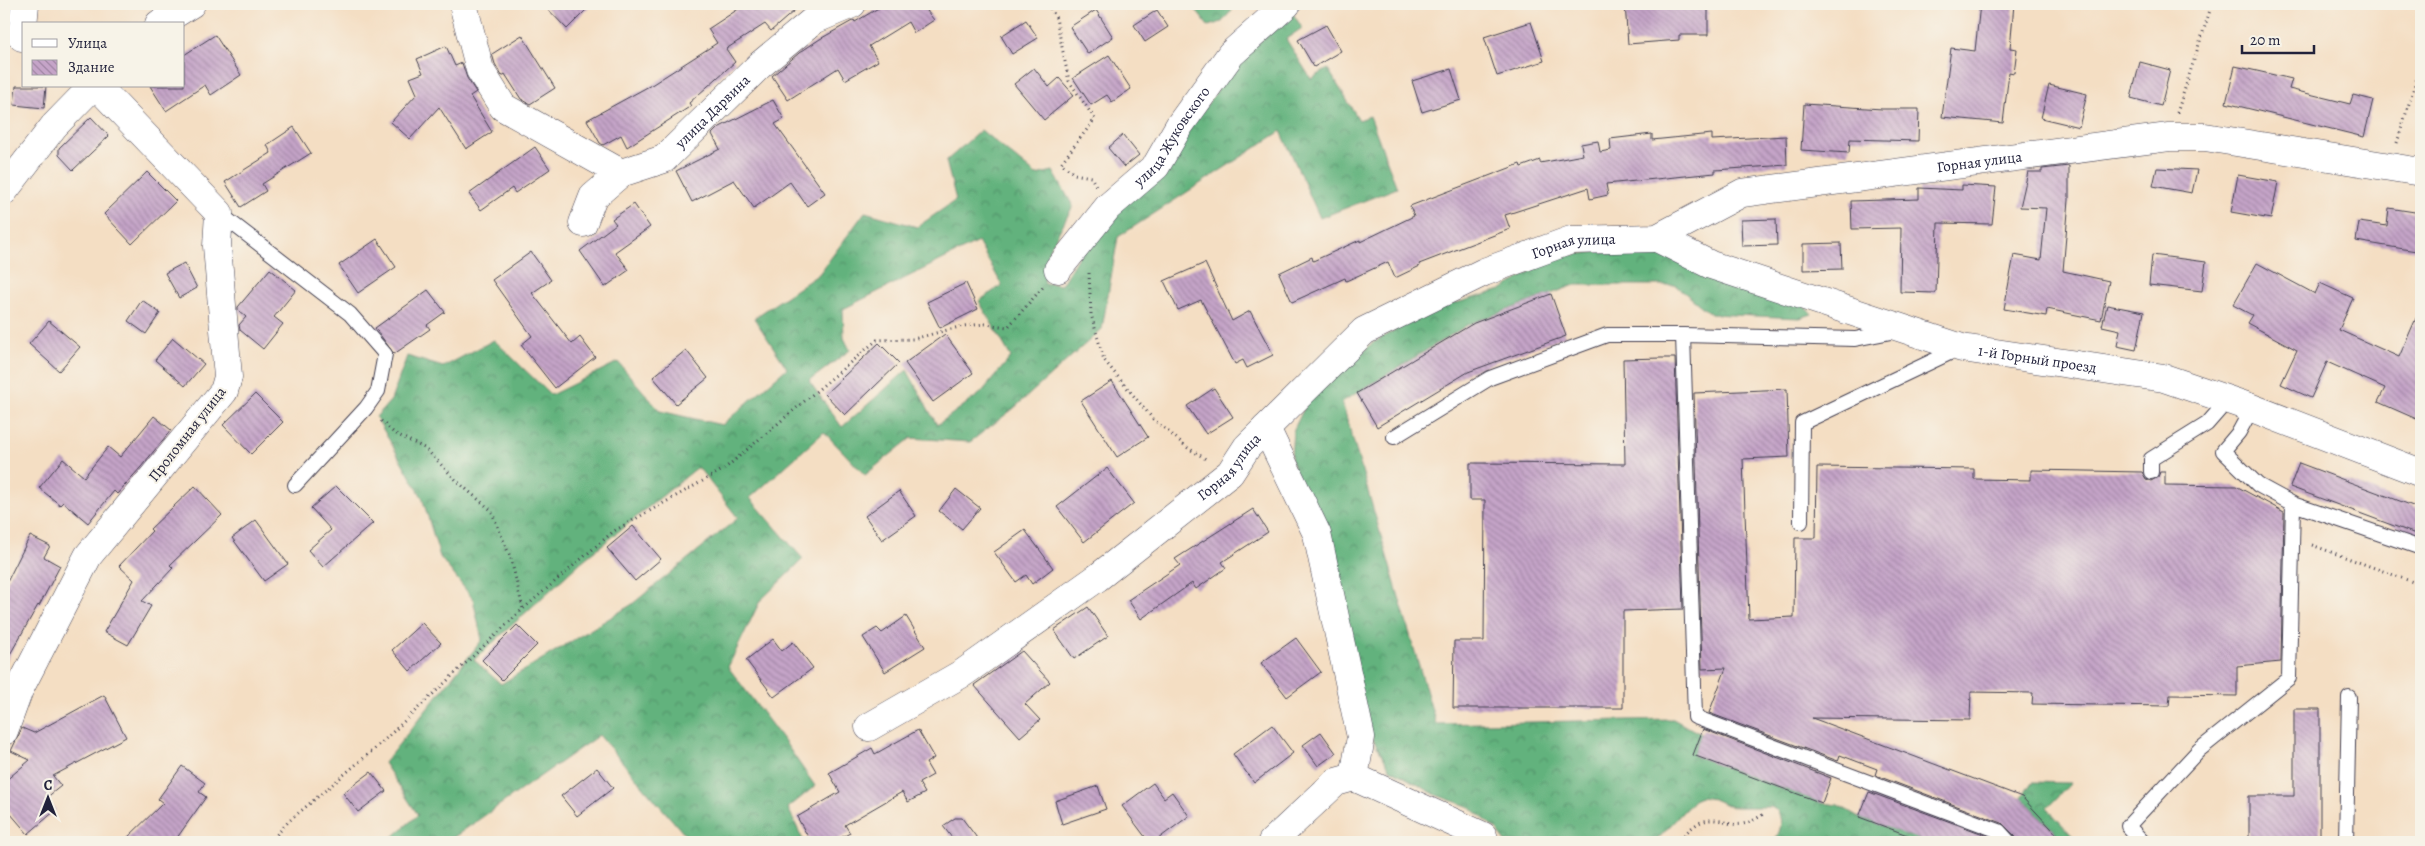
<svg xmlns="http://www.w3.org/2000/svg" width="2425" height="846" font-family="Alegreya,serif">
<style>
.forest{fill:url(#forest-crowns);stroke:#426a5c;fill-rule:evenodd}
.building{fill:url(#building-back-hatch)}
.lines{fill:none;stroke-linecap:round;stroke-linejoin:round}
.lane-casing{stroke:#423e4f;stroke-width:16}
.street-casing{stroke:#423e4f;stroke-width:29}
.path{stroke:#423e4f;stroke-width:3;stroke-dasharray:1 4;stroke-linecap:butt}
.lane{stroke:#fff;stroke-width:14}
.street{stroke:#fff;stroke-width:28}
.labels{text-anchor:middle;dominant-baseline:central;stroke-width:4;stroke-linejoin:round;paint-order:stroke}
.street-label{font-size:15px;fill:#22223b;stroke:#f7f3e8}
</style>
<defs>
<pattern id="forest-crowns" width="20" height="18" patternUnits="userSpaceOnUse" patternTransform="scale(1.25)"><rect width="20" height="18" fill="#62b27d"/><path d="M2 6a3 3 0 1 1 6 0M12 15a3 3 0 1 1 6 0" fill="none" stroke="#509068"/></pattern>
<pattern id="building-back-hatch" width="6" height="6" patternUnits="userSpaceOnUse" patternTransform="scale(1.25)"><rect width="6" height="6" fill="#c5a4c8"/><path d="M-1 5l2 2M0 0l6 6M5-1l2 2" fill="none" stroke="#a085a4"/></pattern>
</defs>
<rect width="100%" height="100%" fill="#f7f3e8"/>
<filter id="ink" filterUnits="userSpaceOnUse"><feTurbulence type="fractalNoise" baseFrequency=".02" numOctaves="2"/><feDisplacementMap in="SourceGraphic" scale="10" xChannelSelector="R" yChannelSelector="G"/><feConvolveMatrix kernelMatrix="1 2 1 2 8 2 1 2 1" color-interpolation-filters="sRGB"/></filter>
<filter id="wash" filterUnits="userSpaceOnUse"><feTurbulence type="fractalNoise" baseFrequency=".0096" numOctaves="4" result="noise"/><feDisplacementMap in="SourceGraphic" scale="20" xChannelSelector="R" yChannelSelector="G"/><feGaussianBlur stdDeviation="1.12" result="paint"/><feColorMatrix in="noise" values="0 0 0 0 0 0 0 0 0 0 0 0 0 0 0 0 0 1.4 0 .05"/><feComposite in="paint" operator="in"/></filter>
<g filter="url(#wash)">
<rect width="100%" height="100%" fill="#f4dec3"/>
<path class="forest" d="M1191 4H1237L1222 22 1208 26Z
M1292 12 1302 28 1286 39 1311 79 1328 69 1359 120 1370 116 1397 188 1320 218 1281 131 1118 237 1102 329 1013 409 970 442 911 438 865 475 824 432 750 498 803 559 760 601 728 667 784 741 815 786 788 808 804 842H691L599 735 447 842H387L418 815 384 763 482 640 473 599 440 557 422 497 376 417 391 400 407 356 443 367 494 340 551 395 618 362 660 411 722 425 787 368 754 318 819 274 865 212 917 227 956 200 946 161 981 130 1036 175 1053 171 1073 206 1048 252 1044 283 1061 285 1087 242 1189 129 1240 59ZM978 242 1002 285 979 301 1011 357 981 393 937 425 907 370 842 427 809 381 850 350 844 338 843 309ZM698 467 738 518 631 605 501 684 474 660 581 562Z
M1636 247 1802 303 1812 314 1800 318 1711 314 1675 285H1575L1469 324 1342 402 1436 724 1673 719 1701 734 1693 755 1822 803 1838 805 1859 817 1926 842H1773C1781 832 1783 823 1778 811L1771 807H1732L1713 799 1701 797 1694 800 1655 842H1506L1497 830 1470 807 1436 795 1390 769 1370 734 1291 458 1293 431 1306 404 1371 344 1425 312 1501 290 1554 257Z
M2032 782 2071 783 2047 808 2078 842H2064L2022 797Z"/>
<g id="blocks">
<path class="building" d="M543 4H592L567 29Z
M746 4H802L771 31 765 24 726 49 735 62 689 103 691 106 627 147 621 135 603 145 600 143 587 120 653 84 717 43 708 29Z
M885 4H938L927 11 934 20 914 33 908 22 869 46 878 61 845 80 838 68 788 100 772 76 799 53 820 39 854 20 855 22Z
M1625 4H1664L1665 7H1708V35H1679V40L1628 44Z
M1980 4H2014L2010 48 2017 49 2014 73 2009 72 2003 123 1942 117 1951 48 1975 51Z
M1096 10 1113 37 1088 54 1070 27Z
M1157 10 1168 27 1145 42 1134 25Z
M1026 20 1038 38 1012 54 1001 36Z
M1531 22 1544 61 1497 76 1484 37Z
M1326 25 1341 51 1314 67 1298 40Z
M215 35 241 75 211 95 205 85 166 111 150 86H184V55Z
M522 35 555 88 530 104 521 99 505 74 502 76 495 64 492 54Z
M446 46 455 66 462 63 467 78 476 92 470 96 492 132 466 149 439 107 410 139 391 122 417 94 410 78 423 73 417 59Z
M1109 55 1131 89 1112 102 1107 95 1091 105 1073 78Z
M2140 62 2170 70 2161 106 2131 98Z
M2235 66 2292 79 2289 89 2350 104 2353 95 2373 100 2364 137 2226 103Z
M1034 68 1049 87 1059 78 1074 95 1044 120 1014 84Z
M1451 69 1461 100 1422 112 1412 81Z
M2049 85 2087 94 2079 127 2041 118Z
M16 86H46L44 108 14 105Z
M773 100 784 119 775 124 825 193 807 206 790 182 754 208 734 180 692 202 676 171 720 149 712 134 718 128Z
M1804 104 1882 109H1919L1918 141 1850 139 1849 153 1801 150Z
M91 117 109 136 73 170 59 155V148Z
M294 127 311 153 262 184 266 191 241 207 225 182 271 153 267 145Z
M1652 134V140L1712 134V140L1786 136 1787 165 1715 170V173L1606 184 1608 195 1590 199 1588 188 1505 215 1510 229 1419 264 1420 266 1395 278 1388 262 1346 281 1345 278 1292 302 1279 273 1312 257 1313 261 1360 240V242L1414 216 1410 206 1520 164 1521 167 1540 160V163L1583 155 1581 144 1598 141 1600 152 1611 150 1610 139Z
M1123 135 1139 155 1124 167 1108 148Z
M535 147 550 169 515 193 512 188 481 210 469 194Z
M2069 166V200L2063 271 2109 281 2101 320 2047 309 2046 316 2004 309 2014 255 2041 260 2046 208 2020 207 2028 172H2042V169Z
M2157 168 2197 170 2192 193 2153 186Z
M147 172 176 201 132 244 104 214Z
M2238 175 2278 182 2271 219 2231 212Z
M1962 185 1996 187 1992 224 1938 223 1936 293 1900 292 1901 228 1852 229 1851 201 1919 199V188L1962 190Z
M634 204 650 227 615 252 629 270 605 287 580 251 616 224 612 219Z
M2389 208 2421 213 2416 251 2356 241 2359 222 2387 226Z
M1776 219 1777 245 1742 246 1741 220Z
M377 239 396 267 358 293 339 265Z
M1841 243 1842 269 1803 270V244Z
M531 252 551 280 532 293 572 344 580 337 595 357 555 388 521 345 532 336 492 280Z
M2152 255 2206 262 2202 291 2149 285Z
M184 263 197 288 179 298 165 273Z
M1205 263 1232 321 1250 311 1273 355 1247 368 1243 360 1235 364 1201 300 1178 310 1164 281Z
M2257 263 2315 294 2320 283 2353 298 2339 330 2399 357 2421 307V421L2378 402 2385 388 2327 362 2311 398 2281 384 2297 350 2247 323 2252 315 2233 305Z
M270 269 296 290 274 317 283 324 263 349 240 330 239 325 246 317 238 310V307Z
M966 283 978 309 940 328 927 302Z
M428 290 445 312 427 325 430 329 394 354 375 328Z
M1551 294 1566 336 1468 372 1377 427 1357 393 1474 323Z
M142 300 160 313 146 334 128 321Z
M2107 305 2144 312 2136 350 2117 346 2120 330 2102 326Z
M49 321 80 347 59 371 29 344Z
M945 334 973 373 933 402 905 363Z
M173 338 204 364 185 386 155 360Z
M879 343 899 363 845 415 825 394Z
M686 350 708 378 676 404 653 377Z
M1661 358H1675L1683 609 1623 611V708H1453L1454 641H1484L1485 500H1470V463L1625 464 1623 359Z
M1112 381 1148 437 1117 457 1081 401Z
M1214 388 1233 417 1206 434 1187 406Z
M1787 389 1789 457 1743 459 1749 619 1794 617 1795 538H1816L1817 467 1974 469V479L2031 480V470L2142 472 2146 479 2151 481 2158 477 2160 472H2165V485L2236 486 2284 512 2281 662 2237 666V696L2170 695 2169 706 2032 704 2033 693 1971 692 1970 720 1812 718 2022 797 2064 842H2018L2015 836 2002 823 1875 775 1877 769 1840 755 1838 761 1709 713 1726 668 1702 669 1694 393Z
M255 394 283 422 251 454 223 425Z
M154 416 171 430 141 467 117 494 114 491 88 523 63 502 60 505 39 488 63 459 84 477 108 447 120 457Z
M2299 463 2421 509V536L2290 487Z
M1107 468 1134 503 1084 542 1057 507Z
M195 486 222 515 170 565 173 568 142 601 151 606 128 645 104 632 134 580 119 566 152 531 150 529Z
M336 486 373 523 323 567 308 550 331 530 311 508Z
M956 489 980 508 962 529 939 511Z
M899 491 916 516 882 540 865 516Z
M1253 509 1268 532 1222 562 1226 568 1196 589 1192 583 1141 619 1128 600 1180 565 1175 559Z
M256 520 288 564 264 581 232 538Z
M633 526 661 559 635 581 607 548Z
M1025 530 1053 568 1032 584 1026 575 1016 582 994 552Z
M30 536 50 546 44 557 60 566 39 606 38 605 4 665V588Z
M1088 607 1108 636 1074 659 1054 630Z
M906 616 925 647 885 672 863 637 877 628 882 633Z
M422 623 441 643 410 671 392 650Z
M517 625 537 645 502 680 482 660Z
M1296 638 1321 672 1287 697 1261 663Z
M773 639 782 651 793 642 813 668 774 697 746 660Z
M1022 651 1050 682 1025 704 1040 720 1020 737 974 685Z
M104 695 126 737 53 776 61 786 46 798 56 810 28 834 4 806V782L30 760 11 751 22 728 34 733Z
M2294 709H2320V842H2249V796H2294Z
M1272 725 1293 753 1254 783 1233 754Z
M1703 729 1831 778 1822 803 1693 755Z
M918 730 934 758 926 763 933 775 919 783 925 793 908 802 902 792 845 825 850 833 833 842H811L797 817 840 792 829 773 872 748 875 754Z
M1321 732 1336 753 1318 766 1303 745Z
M182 766 205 783 199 792 206 797 174 842H123L163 803 158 799Z
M597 768 613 788 577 816 561 796Z
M371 772 386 791 358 812 343 793Z
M1153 783 1164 798 1172 792 1189 816 1154 842H1149L1122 806Z
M1098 786 1106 809 1062 824 1055 801Z
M1869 792 1994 838 1997 842H1926L1859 817Z
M955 818H962L980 842H955L943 826Z"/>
</g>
</g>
<g filter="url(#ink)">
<use href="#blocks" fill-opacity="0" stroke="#423e4f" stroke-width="1"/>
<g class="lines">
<g class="lane-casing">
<path id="lane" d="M219 213 350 314 385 354 378 391 366 408 295 485
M1896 331 1855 339 1683 335 1695 717 1999 831 2009 842
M2252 408 2239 432 2223 451 2258 485 2293 504 2421 548
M1394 437 1490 378 1607 335H1683
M2151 472V459L2207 424 2228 400
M1801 522 1802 423 1958 349
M2143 842 2128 826 2199 750 2289 678 2293 504
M2346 842 2349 697"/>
</g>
<g class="street-casing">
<g id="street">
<path d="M463 4 480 70 503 107 621 173"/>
<path d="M159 24 191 4"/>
<path d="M22 37 25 4"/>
<path d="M4 191 54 126 93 86"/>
<path id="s1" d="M583 223 593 197 621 173 664 159 760 65 814 20 852 4"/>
<path id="s2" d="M1657 238 1711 265 1962 348 2164 378 2252 408 2421 473"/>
<path id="s3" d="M1058 269 1108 207 1156 166 1179 126 1231 54 1287 4"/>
<path d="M1266 428 1317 534 1361 737 1354 777"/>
<path id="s4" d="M869 727 963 673 1097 578 1230 473 1247 447 1364 331 1484 272 1571 240 1657 238 1742 193 2169 137H2205L2421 172"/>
<path d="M4 731 19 690 88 556 224 391 228 377 217 246 219 213 97 86"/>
<path d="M1354 777 1483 836 1485 842"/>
<path d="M1272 842 1336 782 1354 777"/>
</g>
</g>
<path class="path" d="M1048 4 1056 18 1069 81 1095 119 1061 163 1074 174 1091 177 1096 186
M2177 113 2212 4
M2397 143 2421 64
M1089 273 1091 314 1104 360 1153 419 1188 448 1206 459
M381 421 394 433 426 449 460 484 491 510 511 559 523 609
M2312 545 2421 585
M270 842 289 821 378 746 523 609 614 531 724 469 877 340 913 339 963 326 985 324 1008 327 1043 287
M1677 842C1684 835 1692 826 1701 822 1727 813 1730 838 1765 813"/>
<use href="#lane" class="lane"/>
<use href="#street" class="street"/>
</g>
</g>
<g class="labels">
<g class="street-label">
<text stroke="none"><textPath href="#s1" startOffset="178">улица Дарвина</textPath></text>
<text stroke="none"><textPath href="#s3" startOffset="176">улица Жуковского</textPath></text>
<text stroke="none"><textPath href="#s4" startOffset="1286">Горная улица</textPath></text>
<text stroke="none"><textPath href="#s4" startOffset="866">Горная улица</textPath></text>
<text stroke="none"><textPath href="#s2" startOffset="401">1-й Горный проезд</textPath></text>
<text transform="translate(187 434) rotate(-52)">Проломная улица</text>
<text stroke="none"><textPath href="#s4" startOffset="446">Горная улица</textPath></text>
</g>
</g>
<rect width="2425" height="846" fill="none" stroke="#f7f3e8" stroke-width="20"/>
<rect x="22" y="22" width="162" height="65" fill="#f7f3e8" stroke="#a29fa3"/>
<rect x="32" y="39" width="25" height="8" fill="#ffffff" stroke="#a29fa3"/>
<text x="68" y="48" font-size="15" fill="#22223b">Улица</text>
<rect x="32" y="60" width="25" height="15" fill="url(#building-back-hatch)" stroke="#a29fa3"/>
<text x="68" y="72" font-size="15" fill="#22223b">Здание</text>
<g transform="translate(48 798)" stroke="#f7f3e8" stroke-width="4" paint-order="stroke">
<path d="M0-4L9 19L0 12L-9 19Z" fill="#22223b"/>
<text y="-8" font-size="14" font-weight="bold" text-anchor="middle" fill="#22223b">С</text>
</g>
<path d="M2242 45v8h72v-8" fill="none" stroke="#22223b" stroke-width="2.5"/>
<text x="2250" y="45" font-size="15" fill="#22223b" stroke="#f7f3e8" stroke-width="4" paint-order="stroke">20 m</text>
</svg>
